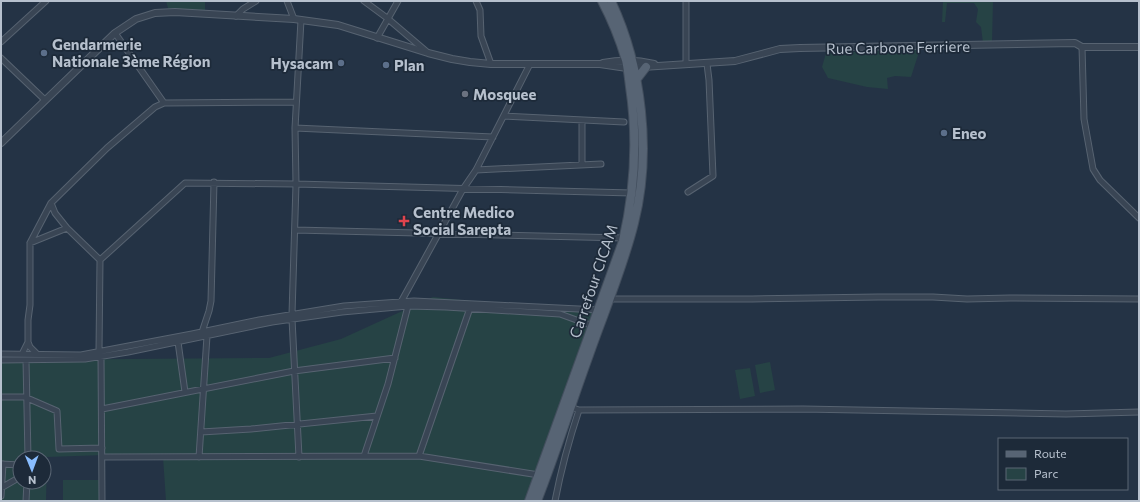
<svg xmlns="http://www.w3.org/2000/svg" width="1140" height="502" font-family="Commissioner,sans-serif">
<style>
.green{fill:#264345;fill-rule:evenodd}
.lines{fill:none;stroke-linecap:round;stroke-linejoin:round}
.minor-casing{stroke:#576371;stroke-width:7}
.tertiary-casing{stroke:#576371;stroke-width:8}
.primary-casing{stroke:#424e5d;stroke-width:10}
.minor{stroke:#394554;stroke-width:5}
.tertiary{stroke:#394554;stroke-width:6}
.primary{stroke:#576474;stroke-width:8}
.service-dot{fill:#5c6f8a;stroke:#1d2a39;stroke-width:1.5}
.worship-dot{fill:#6b7280;stroke:#1d2a39;stroke-width:1.5}
.health-dot{fill:#e0444e;stroke:#1d2a39;stroke-width:1.5}
.labels{text-anchor:middle;dominant-baseline:central;stroke-width:3.5;stroke-linejoin:round;paint-order:stroke}
.poi-label{font-size:15px;font-weight:bold;fill:#b6c0cd;stroke:#1d2a39;text-anchor:start}
.street-label{font-size:15px;fill:#b6c0cd;stroke:#1d2a39}
</style>
<rect width="100%" height="100%" fill="#243345"/>
<path class="green" d="M166 1H205V11L168 8Z
M943 1H993L992 42 983 43 981 27 976 22 978 9 974 3H947L945 22H942Z
M920 49 911 77 895 76 887 78 888 89 867 87 828 78 822 67 826 53Z
M433 297 519 306 595 308 531 501H166L163 457 104 455 47 457 46 501H1V360L269 358 341 339ZM20 458H44V482H20Z
M770 362 775 390 760 393 755 365Z
M750 368 755 396 740 399 735 370Z
M63 480H102L101 501H63Z"/>
<g class="lines">
<g class="minor-casing">
<path id="minor" d="M287 1 294 19
M364 1 387 18 427 52
M476 1 480 10 481 36 491 64
M686 1V64
M236 16 243 9 256 1
M115 33 164 103
M377 38 398 1
M1 42 46 1
M1082 47 1084 119 1093 169 1100 180 1139 218
M1 58 45 100
M504 116 624 122
M295 128 493 137
M582 165V120
M476 170 601 164
M688 192 713 176 709 80 707 64
M51 203 55 213 67 228
M295 230 624 238
M30 243 67 228 100 260
M609 299H752L878 297H933L967 299 1010 298 1139 299
M401 302 463 189 476 170 530 64
M292 314 296 184 295 128 301 20
M292 319 299 457
M202 332 209 311 211 301 214 182
M28 342 30 347 37 354
M178 342 185 392
M99 351 100 260 185 183 296 184 632 193
M1 354 81 355 192 334 259 320 344 306 414 301 599 310
M22 354 28 342V320L30 305V243L51 203 107 148 155 107 164 103 296 102
M101 356 102 501
M1 360 85 359 128 352 272 322 342 312 408 306 446 307 560 314 593 326
M26 360 28 458
M1 397H27
M27 398 57 411 59 449 102 448
M570 407 579 410 803 409 1066 414 1139 412
M102 409 294 371 395 358
M201 432 251 429 377 416
M364 456 388 384 408 306
M419 456 470 308
M102 457 419 456 539 475
M199 457 207 336
M1 464 20 465
M1 488 20 477
M1 496 3 464
M26 501 27 482
M555 501C561 470 569 440 579 410"/>
</g>
<g class="tertiary-casing">
<path id="tertiary" d="M603 63C619 60 638 60 654 64
M1 143 115 33 136 19 155 13 175 12 294 19 338 25 428 53 452 59 470 62 491 64H600L627 68 735 61 780 49 800 48 1075 43 1082 47H1139"/>
</g>
<g class="primary-casing">
<path id="primary" d="M636 80 646 67
M529 501 623 241C635 189 638 140 630 87 629 79 628 69 626 60 620 40 612 20 602 1
M537 501C556 453 571 404 589 355 604 312 623 268 634 223 652 152 642 67 611 1"/>
</g>
<use href="#minor" class="minor"/>
<use href="#tertiary" class="tertiary"/>
<use href="#primary" class="primary"/>
</g>
<g class="service-dot">
<circle cx="44" cy="53" r="4"/>
<circle cx="341" cy="63" r="4"/>
<circle cx="386" cy="65" r="4"/>
<circle cx="944" cy="133" r="4"/>
</g>
<circle class="worship-dot" cx="465" cy="94" r="4"/>
<path class="health-dot" d="M402 215h4v4h4v4h-4v4h-4v-4h-4v-4h4z"/>
<g class="labels">
<g class="poi-label">
<text x="52" y="44">Gendarmerie<tspan x="52" dy="17">Nationale 3ème Région</tspan></text>
<text x="333" y="63" text-anchor="end">Hysacam</text>
<text x="394" y="65">Plan</text>
<text x="473" y="94">Mosquee</text>
<text x="952" y="133">Eneo</text>
<text x="413" y="212">Centre Medico<tspan x="413" dy="17">Social Sarepta</tspan></text>
</g>
<g class="street-label">
<text transform="translate(898 47) rotate(-1)">Rue Carbone Ferriere</text>
<text transform="translate(593 281) rotate(-71)">Carrefour CICAM</text>
</g>
</g>
<rect width="1140" height="502" fill="none" stroke="#b6c0cd" stroke-width="4"/>
<rect x="998" y="438" width="130" height="52" fill="#1d2a39" stroke="#5a6674"/>
<rect x="1006" y="451" width="20" height="6" fill="#576474" stroke="#5a6674"/>
<text x="1034" y="458" font-size="12" fill="#b6c0cd">Route</text>
<rect x="1006" y="468" width="20" height="12" fill="#264345" stroke="#5a6674"/>
<text x="1034" y="478" font-size="12" fill="#b6c0cd">Parc</text>
<g transform="translate(32 470) rotate(179)"><circle r="19" fill="#1d2a39" stroke="#5a6674"/>
<path d="M0-3L7 15L0 10L-7 15Z" fill="#89bdff"/>
<text y="-6" font-size="11" font-weight="bold" text-anchor="middle" fill="#b6c0cd">N</text>
</g>
</svg>
